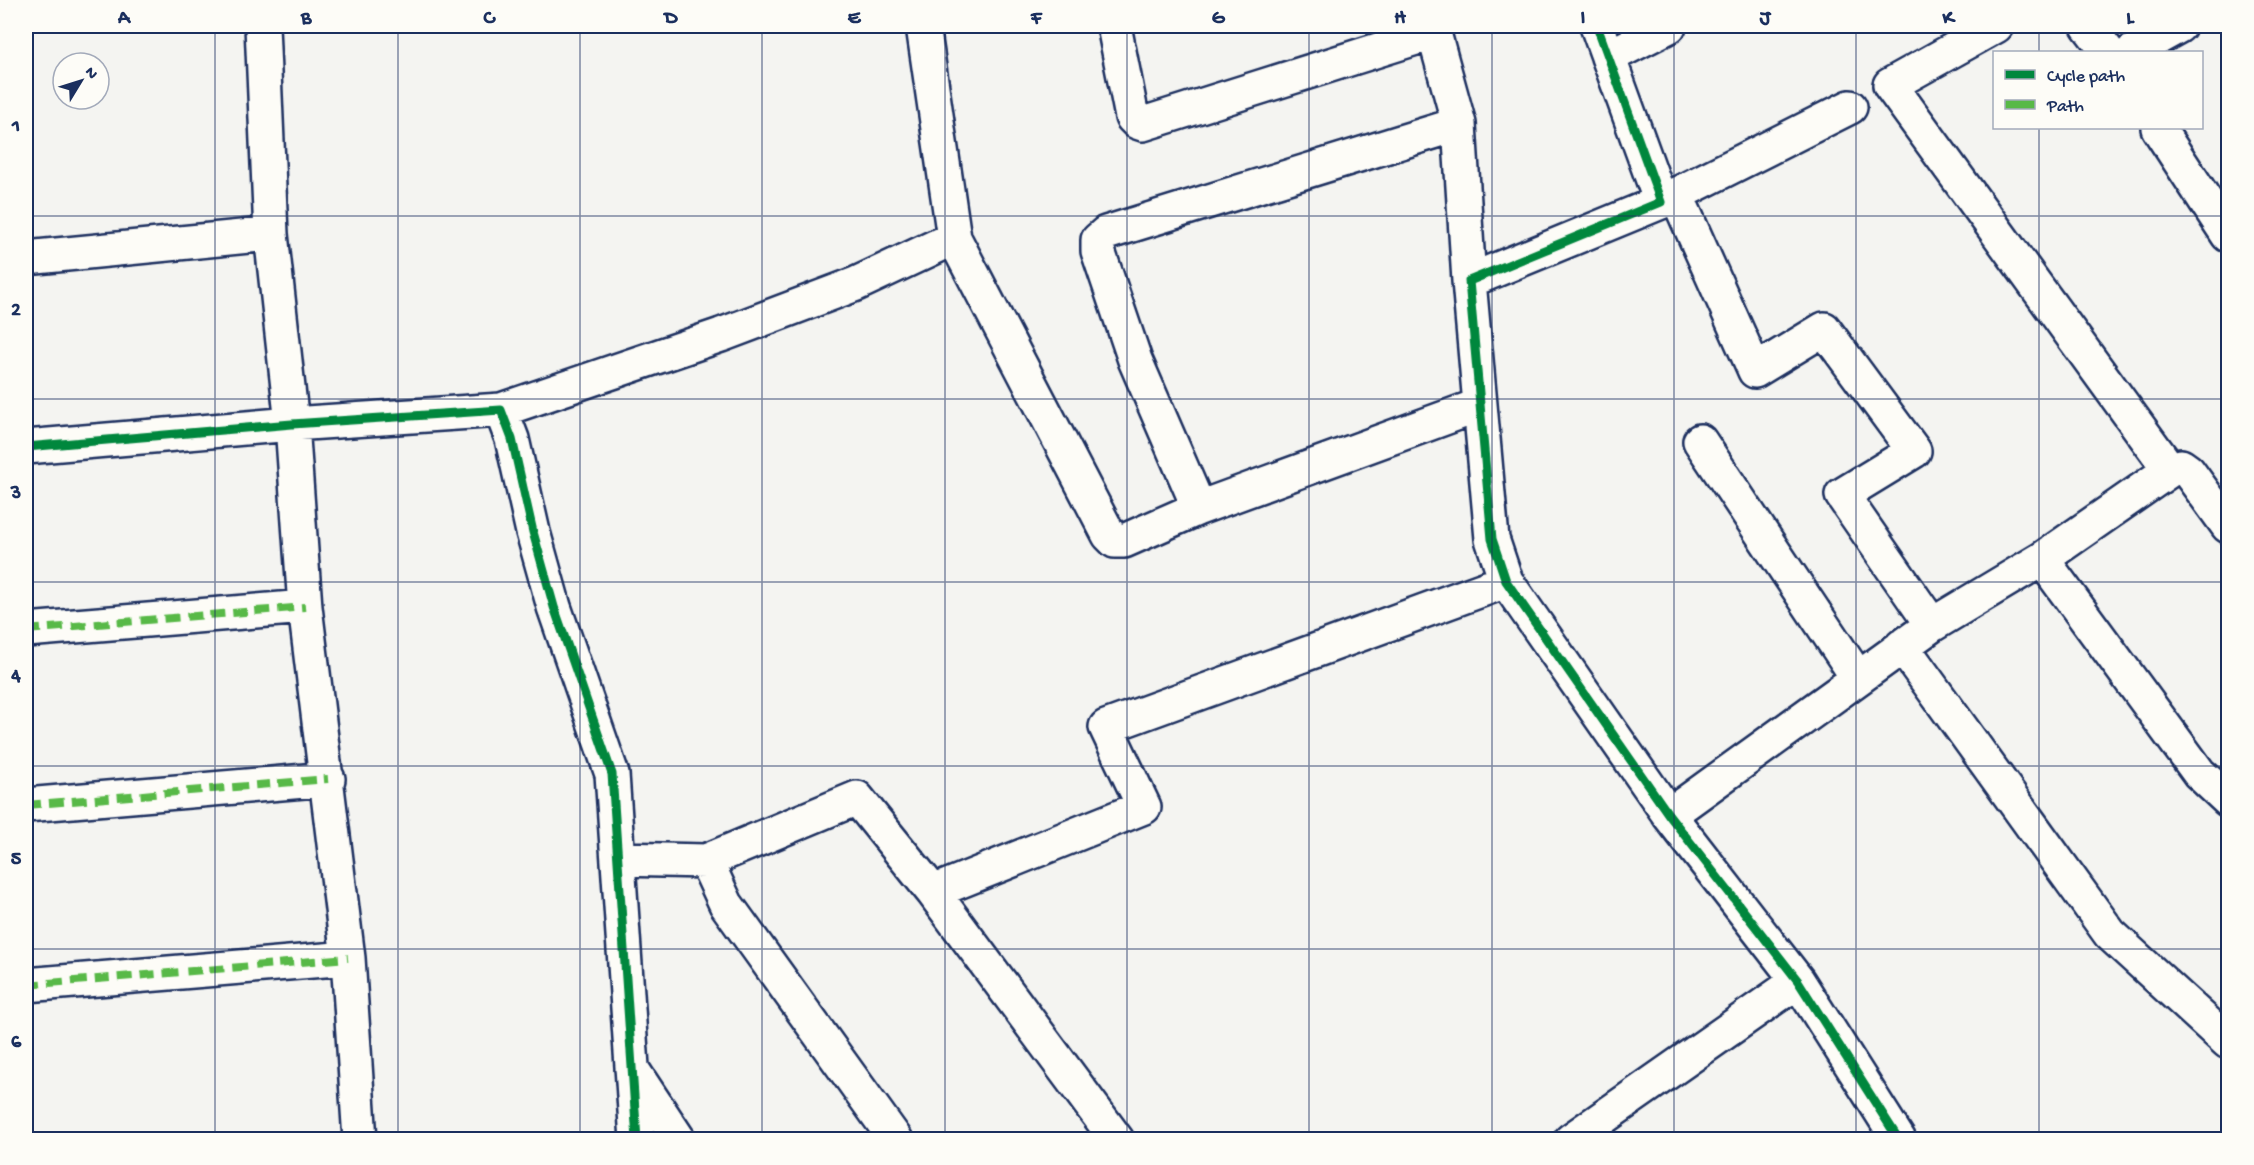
<svg xmlns="http://www.w3.org/2000/svg" width="2254" height="1165" font-family="'Gochi Hand',sans-serif">
<style>
.lines{fill:none;stroke-linecap:round;stroke-linejoin:round}
.street-casing{stroke:#1b2f5e;stroke-width:38}
.street{stroke:#fdfcf7;stroke-width:33}
.quiet{stroke:#58b947;stroke-width:8;stroke-dasharray:15 8;stroke-linecap:butt}
.cycleway-casing{stroke:#fdfcf7;stroke-width:13}
.cycleway{stroke:#00873e;stroke-width:9}
.grid{fill:none;stroke:#1b2f5e;stroke-width:1.5;stroke-opacity:0.55}
.neatline{fill:none;stroke:#1b2f5e;stroke-width:2}
.grid-label{font-size:20px;text-anchor:middle;font-weight:bold;fill:#1b2f5e}
</style>
<rect width="100%" height="100%" fill="#f4f4f1"/>
<filter id="ink" filterUnits="userSpaceOnUse"><feTurbulence type="fractalNoise" baseFrequency=".0167" numOctaves="2"/><feDisplacementMap in="SourceGraphic" scale="12" xChannelSelector="R" yChannelSelector="G"/><feConvolveMatrix kernelMatrix="1 2 1 2 8 2 1 2 1" color-interpolation-filters="sRGB"/></filter>
<g filter="url(#ink)">
<g class="lines">
<g class="street-casing">
<path id="street" d="M262 26 271 234 292 424 305 607 348 958 360 1140
M923 26 954 238 1109 535 1115 541H1124L1199 508 1480 405
M1114 26 1132 117 1137 122 1143 124 1435 32
M1432 26 1459 124 1469 281
M1597 26 1661 202 1469 281 1492 539 1506 581 1669 815 1798 981 1899 1140
M1996 26 1890 85 2170 470
M2088 26 2108 52
M2132 52 2179 26
M1608 57 1669 26
M2158 128 2228 235
M1676 194 1755 371 1824 329 1914 451 1842 495 1932 625
M1661 202 1850 107
M26 258 271 234
M501 410 721 335 856 284 954 238
M1700 441 1858 678
M26 447 292 424 501 410 512 439 533 532 554 607 612 774 637 1140
M1199 508 1135 360 1098 251V240L1106 233 1459 124
M2042 559 2199 773 2228 800
M26 630 305 607
M1902 646 2110 934 2228 1042
M26 805 328 779
M1669 815 1932 625 2042 559 2170 470 2181 466 2188 471 2228 526
M618 859 706 861 726 904 896 1140
M706 861 857 798 933 892 1144 807 1106 727 1506 581
M933 892 1117 1140
M26 985 348 958
M632 1069 679 1140
M1571 1140 1798 981"/>
</g>
<use href="#street" class="street"/>
<path class="quiet" d="M26 630 305 607
M26 805 328 779
M26 985 348 958"/>
<g class="cycleway-casing">
<path id="cycleway" d="M1597 26 1661 202 1469 281 1492 539 1506 581 1669 815 1798 981 1899 1140
M26 447 292 424 501 410 512 439 533 532 554 607 612 774 637 1140"/>
</g>
<use href="#cycleway" class="cycleway"/>
</g>
</g>
<path class="grid" d="M215 26V1140M398 26V1140M580 26V1140M762 26V1140M945 26V1140M1127 26V1140M1309 26V1140M1492 26V1140M1674 26V1140M1856 26V1140M2039 26V52M2039 128V1140M26 216H2228M26 399H2228M26 582H2228M26 766H2228M26 949H2228"/>
<rect width="2254" height="1165" fill="none" stroke="#fdfcf7" stroke-width="66"/>
<rect x="1993" y="51" width="210" height="78" fill="#fdfcf7" stroke="#a3aaba" stroke-width="1.5"/>
<rect x="2005" y="70" width="30" height="9" fill="#00873e" stroke="#a3aaba" stroke-width="1.5"/>
<text x="2047" y="81" font-size="18" fill="#1b2f5e">Cycle path</text>
<rect x="2005" y="100" width="30" height="9" fill="#58b947" stroke="#a3aaba" stroke-width="1.5"/>
<text x="2047" y="111" font-size="18" fill="#1b2f5e">Path</text>
<g transform="translate(81 81) rotate(52)"><circle r="28" fill="#fdfcf7" stroke="#a3aaba" stroke-width="1.5"/>
<path d="M0-4.5L10 22L0 15L-10 22Z" fill="#1b2f5e"/>
<text y="-9" font-size="16" font-weight="bold" text-anchor="middle" fill="#1b2f5e">N</text>
</g>
<rect x="33" y="33" width="2188" height="1099" class="neatline"/>
<g class="grid-label">
<text x="124" y="23">A</text>
<text x="306" y="23">B</text>
<text x="489" y="23">C</text>
<text x="671" y="23">D</text>
<text x="854" y="23">E</text>
<text x="1036" y="23">F</text>
<text x="1218" y="23">G</text>
<text x="1400" y="23">H</text>
<text x="1583" y="23">I</text>
<text x="1765" y="23">J</text>
<text x="1948" y="23">K</text>
<text x="2130" y="23">L</text>
<text x="16" y="131">1</text>
<text x="16" y="315">2</text>
<text x="16" y="498">3</text>
<text x="16" y="681">4</text>
<text x="16" y="864">5</text>
<text x="16" y="1047">6</text>
</g>
</svg>
